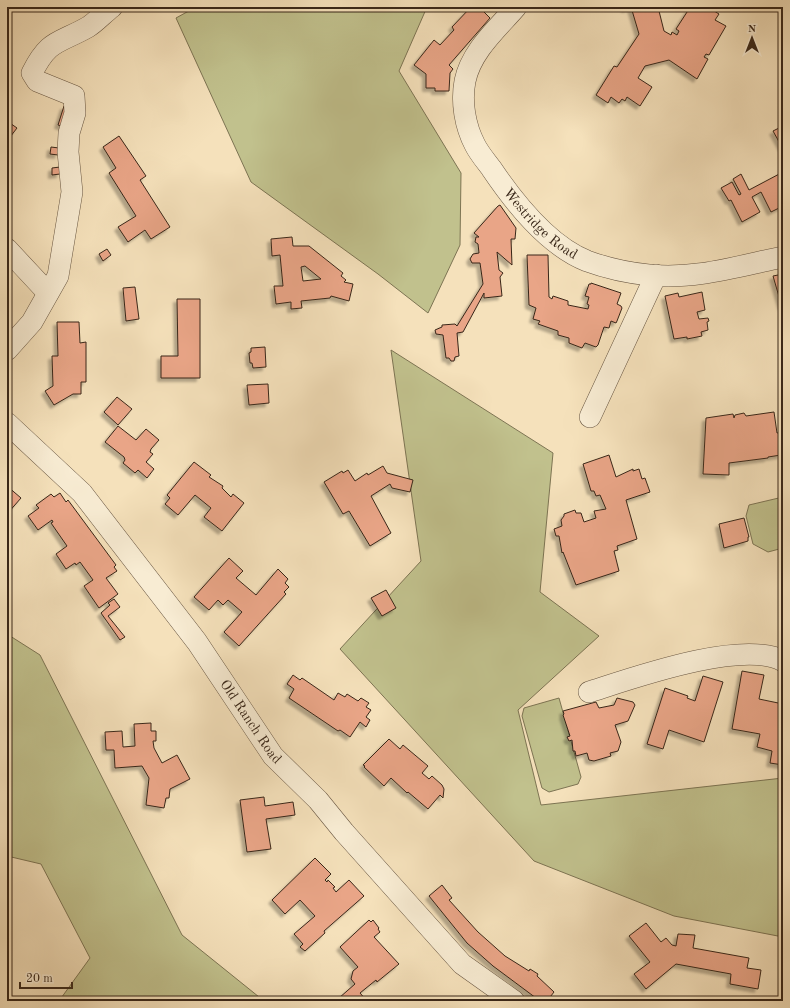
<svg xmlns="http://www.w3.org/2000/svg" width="790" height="1008" font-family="'Old Standard TT',serif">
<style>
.green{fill:#c1c18d;stroke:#7d7453}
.building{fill:#e9a587;stroke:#392719;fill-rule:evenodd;filter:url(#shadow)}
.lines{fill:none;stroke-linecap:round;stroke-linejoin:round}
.minor-casing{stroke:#685642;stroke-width:22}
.minor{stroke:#f8ecd3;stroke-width:21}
.labels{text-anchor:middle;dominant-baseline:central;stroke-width:3;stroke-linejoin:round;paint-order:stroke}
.street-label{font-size:14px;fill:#392719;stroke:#f8ecd3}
</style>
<defs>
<filter id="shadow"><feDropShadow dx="-3.5" dy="3.5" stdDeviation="1" flood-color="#0004"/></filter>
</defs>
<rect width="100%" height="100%" fill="#f5e1bb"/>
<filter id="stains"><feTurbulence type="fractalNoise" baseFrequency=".005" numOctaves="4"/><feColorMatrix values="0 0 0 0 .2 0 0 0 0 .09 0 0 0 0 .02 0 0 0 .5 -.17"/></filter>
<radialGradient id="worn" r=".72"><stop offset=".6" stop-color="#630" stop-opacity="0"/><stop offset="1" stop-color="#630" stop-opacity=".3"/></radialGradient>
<path class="green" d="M196 7H427L399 71 461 173 460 245 428 313 378 274 251 182 176 18Z
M391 350 553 453 540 592 599 636 518 710 541 805 783 778V937L674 916 534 861 340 649 421 561Z
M783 497V548L768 552 753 544 746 516 749 505Z
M7 634 40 655 182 935 264 1001H59L90 958 41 864 7 856Z
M559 698 581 777 578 784 549 792 542 788 522 716 524 708Z"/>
<path class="building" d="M471 7H479L490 18 449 65 453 69 450 73 449 91H435V88H426V74L414 65 434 40 440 45 454 30 452 27Z
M625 7H658L664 31 671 35 672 32 677 35 679 31 676 29 689 9 710 11 711 9 719 14 715 20 726 26 709 55 706 54 704 57 708 59 697 79 669 60 645 66 638 78 652 87 640 106 627 97 625 101 622 99 619 103 611 97 608 103 596 95 614 66 617 67 639 34 631 7 625 9Z
M64 106 71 108 65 127 58 125Z
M7 121 17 128 7 141Z
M783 126V149L773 131Z
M119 136 146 176 140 180 170 227 151 239 145 230 128 242 118 227 136 216 109 173 116 168 103 147Z
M51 147 59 148 58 155 50 154Z
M60 167V174L52 175V168Z
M783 172V206L771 212 761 192 752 197 760 212 742 222 731 200 729 201 721 188 732 182 739 195 741 194 733 179 741 174 749 190Z
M500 205 516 228 515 239H511L512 265 497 252 499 270 503 273 500 277 502 296 484 298V293L463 332 457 333 459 356 455 357 454 361H451L449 358H446L443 335 436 334 435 330 442 327V325L455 324 457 326 483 284 480 263H472L470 259 473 254 479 253 478 244 475 242 476 237H479L474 233 498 206Z
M292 237 293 246H309L343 273 341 276 346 280 344 282 353 284 349 301 331 296 330 298 301 301 302 308 291 309V302L276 304 274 286H283L280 255 272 256 271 239ZM305 266 321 279 303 281 301 267Z
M107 249 111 255 103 261 99 254Z
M527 255H548L549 297 552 299 553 296 568 301V305L588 309 589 305 587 304 589 297 585 296 589 284H591V283L621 293 617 304 621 306 622 308 617 321 616 323 611 321 609 328 604 327 598 345 596 347 585 343 582 348 569 343V338L558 335V331L538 324 540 321 533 319 536 308 529 305Z
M783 274V306L782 307 773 276Z
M135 287 139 319 126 321 123 288Z
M702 292 705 310 697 312 699 319 708 318 709 321 707 322 708 330 701 332 702 336 687 339V337L674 339 665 296 678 293 679 297Z
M177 299H200V378H161V356H178Z
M57 322H79L80 343 86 342V382H81V394H73L54 405 45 391 53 386 52 356H58Z
M265 347 266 367 253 368 252 363H250L249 353 251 352V348Z
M268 384 269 403 249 405 247 385Z
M117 397 132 409 118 425 104 412Z
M774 412 777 433 783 432 781 455 768 457V458L729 463V475L703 474 706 418 733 414 734 418 735 415 744 413 746 416Z
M118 426 136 440 146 429 159 440 151 449 150 452 153 454 146 462 154 469 147 478 138 470 135 473 123 463 125 460 124 457 105 442Z
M609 455 616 477 633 469V471L639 469 642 479 645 478 650 492 626 500 637 539 617 546 618 550 614 551 619 571 576 585 563 552 562 553 559 536H556L554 529 562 526 561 520 564 516V514L575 510 576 513H581L584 522 596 518 594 511 606 509 600 495 596 496 594 491H591L583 464Z
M194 462 211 475 209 477 223 486 222 488 231 497 233 494 244 503 222 531 204 517 211 508 195 495 178 515 165 504 170 498 167 495Z
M383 466 387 473 413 480 410 492 392 488 390 484 371 496 391 533 370 546 349 511 343 514 324 482 342 471 343 473 348 470 355 481 367 473 368 475Z
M7 486 21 498 7 514Z
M60 493 66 502 68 500 116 565 114 567 117 571 106 578 118 594 99 608 84 586 93 580 80 562 76 565 75 563 66 569 56 554 67 546 51 523 53 522 52 520 38 530 28 516 39 508 36 505 51 494 54 497Z
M744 518 749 537H748V541L724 548 719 524Z
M229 558 243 571 236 578 256 595 278 569 288 579 285 583 289 587 284 592 286 594 239 646 224 632 242 612 228 600 223 605 218 600 209 610 194 597Z
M386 590 396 608 382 616 371 598Z
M114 599 120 607 108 616 125 637 120 640 101 613 110 605 108 603Z
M742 671 764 675 759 699 783 704V765L770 763 772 751 757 747 760 734 732 729Z
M293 675 300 680 302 678 334 700 338 693 345 697 347 694 358 701 361 698 369 703 366 707 371 710 366 717 370 720 366 727 360 722 350 737 340 730 338 731 289 698 294 689 287 684Z
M703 676 723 682 704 742 669 730 663 749 647 744 665 688 688 696 687 698 695 701Z
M617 698 633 702 635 705 628 721 615 725 621 742 618 751 610 753 611 756 594 761 589 760 587 753 576 756 575 751H573L572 740 569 741 567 737 570 736 563 715 564 714 563 711 596 702 599 708 614 705Z
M151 723V731H156V741H153L154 748 162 763 177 755 190 779 170 789 169 798H166L164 808 146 805 149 778 142 766 115 768 114 750H106L105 732 122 731 123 747 135 746 134 724Z
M389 739 400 749 403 745 428 766 422 773 429 779 432 776 442 785 444 789 443 798 440 795 428 809 408 792 407 793 391 778 384 786 364 767 365 766 363 765Z
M264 797 265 806 293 802 295 815 266 819 271 849 247 852 240 800Z
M315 858 331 874 325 880 327 882 328 880 335 887 333 888 336 892 349 880 364 896 324 931 325 933 305 951 300 947 303 944 294 934 315 916 300 900 285 914 272 900Z
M442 885 452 898 449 900 478 932 505 956 529 971 530 969 538 974 537 976 554 992 547 1001H540L493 966 467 943 429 896Z
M369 920 371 922 373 920 379 928 378 929 380 932 374 937 399 964 377 982 376 980 360 993 367 1001H341L339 998 355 984 351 979 353 971 358 967 340 947Z
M646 923 661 942 666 938 672 945 676 946 678 934 695 935 693 948 749 958 747 968 761 970 758 989 730 984 731 974 676 964 646 989 634 974 650 962 629 936Z"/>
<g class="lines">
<g class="minor-casing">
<g id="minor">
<path id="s1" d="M516 7C498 28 471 51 465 81 461 102 465 126 475 145 479 153 485 160 491 168 514 202 547 245 587 261 606 268 629 273 649 275 694 280 739 266 783 257"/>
<path d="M7 249 48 293"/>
<path d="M7 350 32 322 58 276 72 192 68 152 69 133 75 113 74 96 37 81 32 73C49 39 58 44 88 27 96 22 104 13 112 7"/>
<path d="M590 417 656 275"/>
<path id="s2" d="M7 423 82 493 197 642 273 756 318 800 344 832 462 964 514 1001"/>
<path d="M589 692C633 678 742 639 783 661"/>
</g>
</g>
<use href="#minor" class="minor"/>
</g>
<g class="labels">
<g class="street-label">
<text stroke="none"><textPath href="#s1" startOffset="260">Westridge Road</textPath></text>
<text stroke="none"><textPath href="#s2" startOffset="387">Old Ranch Road</textPath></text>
</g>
</g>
<rect width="790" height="1008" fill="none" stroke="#f5e1bb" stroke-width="24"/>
<rect x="8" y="8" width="774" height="992" fill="none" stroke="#392719" stroke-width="2"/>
<rect x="12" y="12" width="766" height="984" fill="none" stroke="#392719"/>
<g transform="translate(752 38)" stroke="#f8ecd3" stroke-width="3" paint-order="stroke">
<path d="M0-3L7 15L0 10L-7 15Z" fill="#392719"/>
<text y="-6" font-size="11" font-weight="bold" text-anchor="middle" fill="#392719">N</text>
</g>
<path d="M20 982v6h52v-6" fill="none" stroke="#392719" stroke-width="2"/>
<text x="26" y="982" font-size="12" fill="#392719" stroke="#f8ecd3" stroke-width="3" paint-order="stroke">20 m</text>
<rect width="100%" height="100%" filter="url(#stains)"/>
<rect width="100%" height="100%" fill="url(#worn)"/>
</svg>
